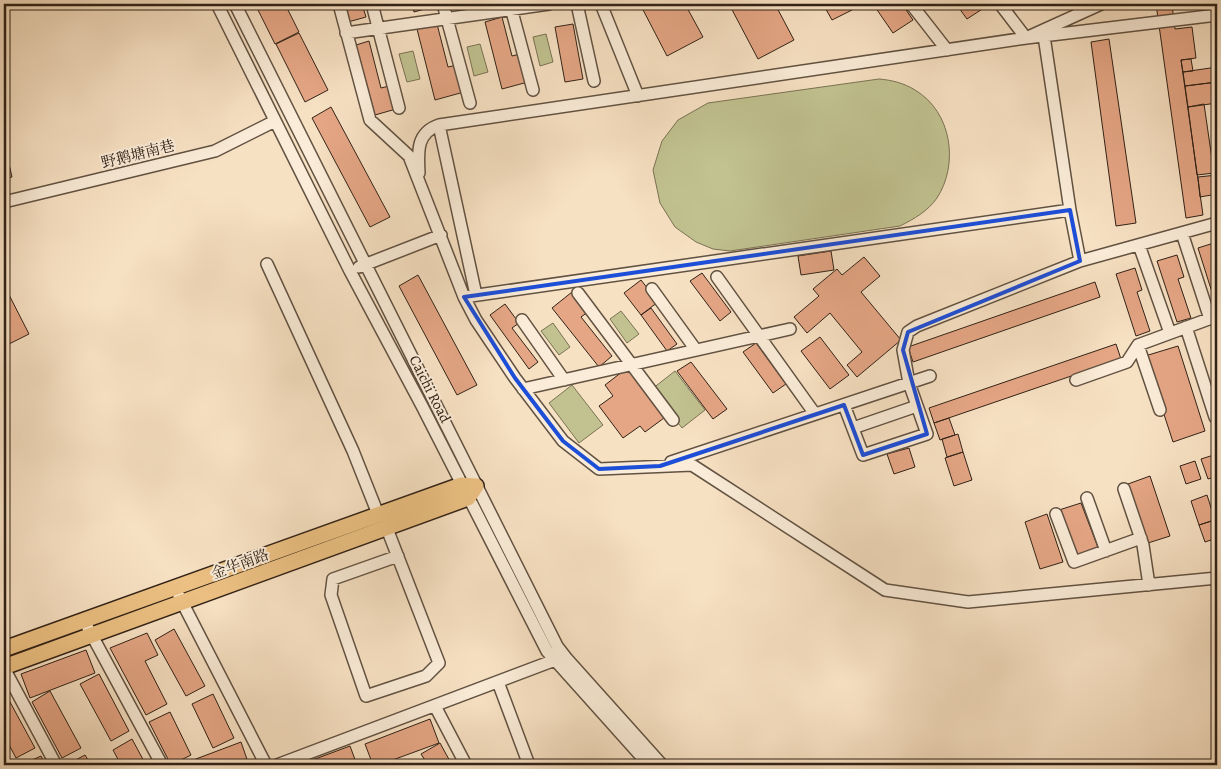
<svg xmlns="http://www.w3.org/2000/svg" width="1221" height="769" font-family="Alegreya,'Noto Serif SC',serif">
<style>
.green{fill:#c1c290;stroke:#797254}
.building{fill:#e5a685;stroke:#312217}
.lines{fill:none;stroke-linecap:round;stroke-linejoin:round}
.minor-casing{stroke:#625242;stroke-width:14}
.major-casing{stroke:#312217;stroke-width:18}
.minor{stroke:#faecd8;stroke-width:11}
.major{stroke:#ecc082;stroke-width:15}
.marked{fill:none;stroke:#1d4ed8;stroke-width:4;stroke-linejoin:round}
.labels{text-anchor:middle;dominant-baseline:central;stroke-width:4;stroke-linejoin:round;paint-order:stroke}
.street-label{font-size:15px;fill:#312217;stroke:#faecd8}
</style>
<rect width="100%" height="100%" fill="#f7e1c3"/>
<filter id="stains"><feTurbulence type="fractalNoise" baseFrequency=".004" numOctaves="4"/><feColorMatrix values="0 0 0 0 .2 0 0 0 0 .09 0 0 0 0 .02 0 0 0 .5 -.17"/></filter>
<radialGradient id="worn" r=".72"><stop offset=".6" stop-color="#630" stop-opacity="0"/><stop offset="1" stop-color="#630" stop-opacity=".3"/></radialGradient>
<path class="green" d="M546 34 553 62 540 66 533 37Z
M480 44 488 72 474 76 467 47Z
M413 51 420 79 407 82 399 54Z
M879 79C891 80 904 83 915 90 952 112 959 164 937 198 928 211 914 219 900 226L730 251 713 249 696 242 675 227 660 203 653 170 662 141 678 120 708 103Z
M621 311 639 334 627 343 610 319Z
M553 323 570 347 559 355 541 331Z
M675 371 705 410 682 428 652 389Z
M572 385 603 425 579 443 549 403Z"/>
<path class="building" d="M255 4H285L299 32 275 44Z
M343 4H362L366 17 348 22Z
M412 4H431L432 7 414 12Z
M640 4H685L703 37 667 56Z
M729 4H775L794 40 758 59Z
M823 4H848L852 10 832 20Z
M873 4H902L913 20 893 33Z
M956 4H985L987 6 967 19Z
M1156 4H1172L1175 29 1192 27 1196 58 1181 60 1203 215 1186 218Z
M502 17 512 56 520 54 528 82 502 89 485 22Z
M437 24 448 67 457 65 464 92 435 100 417 29Z
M573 24 583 79 565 82 555 27Z
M299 33 328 90 305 102 276 44Z
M1109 39 1136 223 1116 226 1091 42Z
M369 41 381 88 389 86 396 109 375 115 356 45Z
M1191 59 1193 71 1183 72 1181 60Z
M1217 67V82L1185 86 1183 72Z
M1217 82V103L1188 107 1185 86Z
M1204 104 1214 173 1197 175 1188 107Z
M331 107 390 217 370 227 312 118Z
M4 142 12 177 4 179Z
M1217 175V194L1200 197 1198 177Z
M1217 242V308L1198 248Z
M831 251 834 270 801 275 798 256Z
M1177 255 1184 277 1178 279 1191 318 1177 322 1157 261Z
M864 257 880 276 861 292 901 340 857 377 847 365 862 352 830 313 807 333 794 317 819 296 813 289 837 269 842 275Z
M1135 268 1142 290 1137 292 1150 331 1136 336 1116 274Z
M702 273 731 312 720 321 690 281Z
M418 275 477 385 457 395 399 286Z
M641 280 658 302 641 315 624 293Z
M1095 282 1100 297 913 362 908 347Z
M4 285 29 334 7 345 4 339Z
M572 292 588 312 581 317 612 356 599 367 552 308Z
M505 304 519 323 512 328 538 362 529 369 490 315Z
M651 308 677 344 667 351 641 315Z
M820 337 849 375 830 389 801 351Z
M756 343 786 384 773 393 743 352Z
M1116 344 1121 359 934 423 929 408Z
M1178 346 1205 431 1173 442 1145 356Z
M691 362 727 409 713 419 677 371Z
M627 368 664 418 645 432 640 426 623 438 599 406 613 396 605 385Z
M949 418 955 435 940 440 934 423Z
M958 434 963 452 947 457 942 439Z
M909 448 915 467 894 474 887 454Z
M963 452 972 480 954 486 945 458Z
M1217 454V476L1208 479 1201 459Z
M1195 461 1201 479 1186 484 1180 466Z
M1150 476 1170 536 1148 543 1128 484Z
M1207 495 1215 520 1199 525 1191 501Z
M1081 503 1099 550 1077 557 1059 510Z
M1047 514 1063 562 1040 569 1025 522Z
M1217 519V538L1205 542 1199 525Z
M174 629 205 686 186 696 155 640Z
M147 633 158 655 145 661 167 704 146 715 110 648Z
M86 650 95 673 30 698 21 674Z
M99 674 129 731 111 741 80 684Z
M4 691 35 748 16 758 4 735Z
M50 691 81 748 62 758 32 702Z
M213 694 234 738 213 748 192 704Z
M170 712 191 755 171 765 149 722Z
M430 719 439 743 379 765H373L365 744Z
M132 739 146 765H121L113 750Z
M241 742 249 765H180Z
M440 743 452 765H428L421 754Z
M350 746 357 765H299Z
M85 755 91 765H66Z
M41 756 45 765H21Z"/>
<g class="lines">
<g class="minor-casing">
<path id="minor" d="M217 4 350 271 422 406 547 651 649 765
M235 4 557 646 567 659 662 765
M339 4 370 120 409 156 464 297 476 320 515 378 563 441 599 469 692 465 885 590 968 602 1217 578
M372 4 399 108
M443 4 470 103
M510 4 533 90
M577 4 594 81
M601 4 638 96
M911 4 947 50
M1000 4 1026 38 1101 4
M346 33 549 4
M1044 36 1070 210 1080 261
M439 125 476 295
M419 173C418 152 416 133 439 125L1026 38 1217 15
M4 202 215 151 275 121
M1182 233 1210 319
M1139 245 1170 333
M267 264 353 451 378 514
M359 267 441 235
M717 277 815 414
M652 289 696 350
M578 293 673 420
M464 297 1070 210
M522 320 564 380
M1186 327 1215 417 1217 416
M1138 345 1160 410
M1076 380 1127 362 1138 345 1217 316
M523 389 790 329
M844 405 863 455 927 434 909 383 903 350 908 332 917 326 1080 261 1217 223
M853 428 917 406
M671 462 930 376
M1124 489 1143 545 1149 585
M1087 498 1106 551
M1056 514 1074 562 1141 538
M386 526 439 663 426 676 366 696 331 595 333 579 398 556
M179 596 266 765
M88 628 162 765
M4 668 56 765
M498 682 529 765
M435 706 466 765
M277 765 555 660H561"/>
</g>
<g class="major-casing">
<path id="major" d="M4 649 461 485 476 486
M4 667 468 498 476 486"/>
</g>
<use href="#minor" class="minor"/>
<use href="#major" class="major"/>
</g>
<path class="marked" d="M1070 210 1080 261 908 332 903 350 927 434 863 455 844 405 660 466 599 469 563 441 515 378 464 297Z"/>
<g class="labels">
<g class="street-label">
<text transform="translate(138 154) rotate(-14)">野鹅塘南巷</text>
<text transform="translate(430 389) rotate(63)">Caichi Road</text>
<text transform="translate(240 564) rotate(-20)">金华南路</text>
</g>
</g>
<rect width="1221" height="769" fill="none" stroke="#f7e1c3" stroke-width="20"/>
<rect x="5" y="5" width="1211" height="759" fill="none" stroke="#312217" stroke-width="2.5"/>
<rect x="10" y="10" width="1201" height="749" fill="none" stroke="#312217"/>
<rect width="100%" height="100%" filter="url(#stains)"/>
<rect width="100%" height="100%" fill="url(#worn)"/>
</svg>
